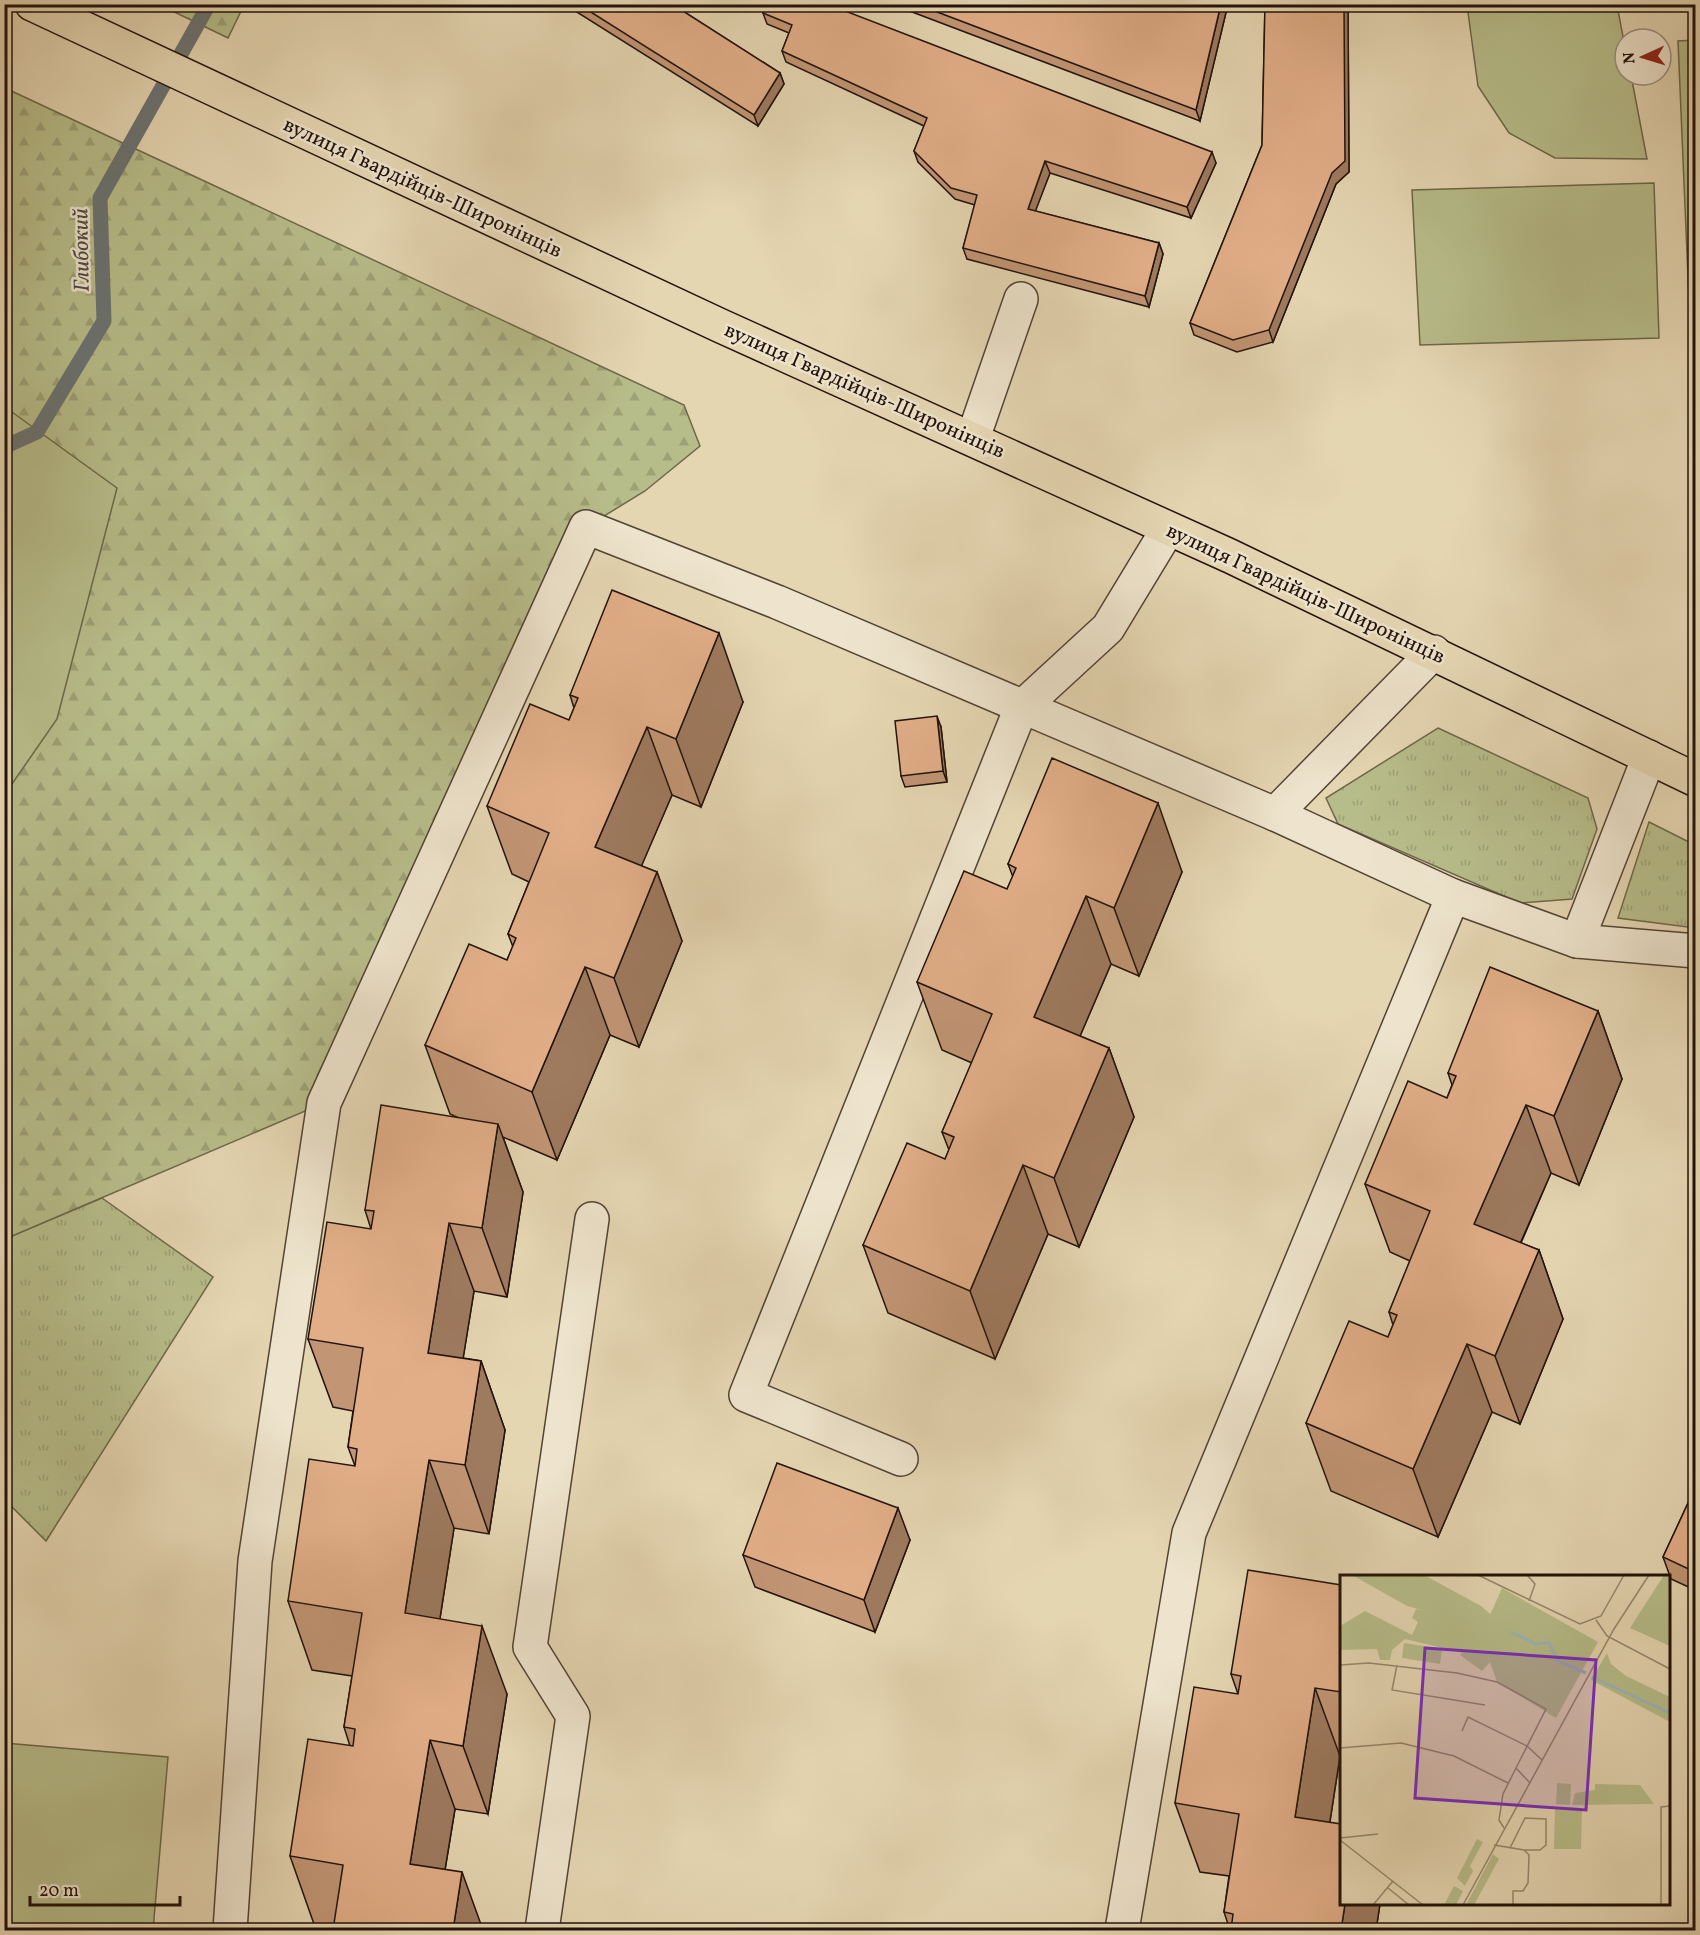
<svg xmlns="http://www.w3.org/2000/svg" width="1700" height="1935" viewBox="0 0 1700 1935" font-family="Vollkorn,serif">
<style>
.grass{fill:url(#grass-tufts);stroke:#6c684a;stroke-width:1.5}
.forest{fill:url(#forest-firs);stroke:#6c684a;stroke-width:1.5}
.green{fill:#b7bd8a;stroke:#6c684a;stroke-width:1.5}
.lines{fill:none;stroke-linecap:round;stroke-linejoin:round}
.stream{stroke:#6b7473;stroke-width:15}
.minor-casing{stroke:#524335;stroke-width:36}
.major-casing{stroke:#21120b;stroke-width:36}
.minor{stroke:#eee4cd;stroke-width:33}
.major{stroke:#e5d6b2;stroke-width:33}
.wall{fill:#c29675;stroke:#21120b;stroke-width:1.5}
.shaded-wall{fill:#9e7a5f;stroke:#21120b;stroke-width:1.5}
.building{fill:#e1ae88;stroke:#21120b;stroke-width:1.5}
.labels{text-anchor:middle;stroke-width:5;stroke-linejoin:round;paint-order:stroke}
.street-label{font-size:21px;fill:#21120b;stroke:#eee4cd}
.water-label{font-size:22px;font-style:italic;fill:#4c4b48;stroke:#eee4cd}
.inset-river{fill:none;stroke:#9db6b9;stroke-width:3}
.inset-road{fill:none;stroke:#97886f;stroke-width:1.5}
.view{fill:#7b2cbf;fill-opacity:0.15;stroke:#7b2cbf;stroke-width:3}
.inset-edge{fill:none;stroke:#21120b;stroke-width:3}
</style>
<defs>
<pattern id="grass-tufts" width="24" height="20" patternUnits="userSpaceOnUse" patternTransform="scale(1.5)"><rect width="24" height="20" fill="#b7bd8a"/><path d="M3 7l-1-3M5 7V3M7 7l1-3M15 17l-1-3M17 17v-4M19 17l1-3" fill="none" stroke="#9da176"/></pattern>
<pattern id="forest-firs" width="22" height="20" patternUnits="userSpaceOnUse" patternTransform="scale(1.5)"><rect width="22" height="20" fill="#b7bd8a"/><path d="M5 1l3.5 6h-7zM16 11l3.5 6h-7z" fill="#9da176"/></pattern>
</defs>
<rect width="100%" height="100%" fill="#e5d6b2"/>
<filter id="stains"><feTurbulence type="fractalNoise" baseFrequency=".00333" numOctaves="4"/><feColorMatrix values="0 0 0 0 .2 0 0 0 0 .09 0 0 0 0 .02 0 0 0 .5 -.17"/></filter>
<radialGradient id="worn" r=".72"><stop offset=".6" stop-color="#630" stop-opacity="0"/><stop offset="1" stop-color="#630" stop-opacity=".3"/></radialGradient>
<g class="grass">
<path d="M 1438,728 L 1588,798 L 1597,829 L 1572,899 L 1520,903 L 1338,824 L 1326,798 Z"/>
<path d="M 1649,822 L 1695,845 L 1695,928 L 1618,918 Z"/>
<path d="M 102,1198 L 213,1277 L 46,1541 L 5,1500 L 4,1239 Z"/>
</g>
<g class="forest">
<path d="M 160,5 L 244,5 L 228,38 Z"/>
<path d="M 5,88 L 684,405 L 700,446 L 645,491 L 586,527 L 324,1103 L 5,1239 Z"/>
</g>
<g class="green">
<path d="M 1467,5 L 1617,5 L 1625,47 L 1625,75 L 1631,75 L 1647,159 L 1555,158 L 1509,133 L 1478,86 Z"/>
<path d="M 1695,40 L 1696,348 L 1691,348 L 1678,41 Z"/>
<path d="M 1654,183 L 1659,338 L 1420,345 L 1412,190 Z"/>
<path d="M 5,407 L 117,488 L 57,719 L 5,794 Z"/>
<path d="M 4,1743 L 168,1757 L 153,1930 L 5,1930 Z"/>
</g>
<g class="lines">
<path class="stream" d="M 4,447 L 37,432 L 104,321 L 100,198 L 209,4"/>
<g class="minor-casing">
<g id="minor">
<path d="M 973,438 L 1021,299"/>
<path d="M 1275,814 L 1453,896 L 1577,941 L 1696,951"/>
<path d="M 1577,941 L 1649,757"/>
<path d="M 901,1459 L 746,1395 L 1021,708 L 1108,628 L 1168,529"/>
<path d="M 230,1930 L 255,1561 L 324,1103 L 586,527 L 777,602 L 1275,814 L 1434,652"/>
<path d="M 542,1930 L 573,1716 L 530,1647 L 592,1219"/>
<path d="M 1122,1930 L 1189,1533 L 1453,896"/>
</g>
</g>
<g class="major-casing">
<path id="major" d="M 32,4 L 721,326 L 1230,556 L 1696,780"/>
</g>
<use href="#minor" class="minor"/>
<use href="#major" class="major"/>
</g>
<g class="wall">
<path d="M 564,4 L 672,4 L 780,73 L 784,84 L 758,126 Z"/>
<path d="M 891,4 L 1228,4 L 1200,121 Z"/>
<path d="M 1265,4 L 1348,4 L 1349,172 L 1336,184 L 1273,342 L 1237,352 L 1194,335 L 1190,323 L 1262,145 Z"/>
<path d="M 833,7 L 1216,163 L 1191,218 L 1050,173 L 1035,211 L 1159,243 L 1163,254 L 1149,307 L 967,259 L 963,248 L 975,205 L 955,199 L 918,162 L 914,151 L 924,126 L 786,62 L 782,51 L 789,33 L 767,24 L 763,13 Z"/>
<path d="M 570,695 L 743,702 L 701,807 L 672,795 L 641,866 L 657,872 L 682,941 L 639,1047 L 610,1035 L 557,1160 L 503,1137 L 523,1192 L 507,1297 L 474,1291 L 463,1358 L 481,1361 L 505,1430 L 489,1534 L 454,1528 L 440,1619 L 507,1694 L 488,1814 L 455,1809 L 445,1870 L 333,1927 L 314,1924 L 290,1856 L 350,1746 L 344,1727 L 352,1676 L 312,1670 L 288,1601 L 355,1466 L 348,1447 L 353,1411 L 333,1407 L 308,1339 L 371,1229 L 365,1210 L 459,1118 L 450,1114 L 425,1045 L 507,960 L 513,947 L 508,934 L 529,882 L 512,874 L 487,806 L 569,720 L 574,708 Z"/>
<path d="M 941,727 L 947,782 L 905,787 L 901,776 Z"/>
<path d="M 1008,864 L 1182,872 L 1139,976 L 1111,964 L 1080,1036 L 1109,1048 L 1134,1117 L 1079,1247 L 1048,1234 L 995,1359 L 888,1313 L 863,1245 L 945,1159 L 949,1150 L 942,1132 L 972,1063 L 942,1050 L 917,982 L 1007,889 L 1013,877 Z"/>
<path d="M 1598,1011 L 1622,1079 L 1579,1185 L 1551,1173 L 1521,1243 L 1539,1250 L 1563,1319 L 1520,1424 L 1492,1412 L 1438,1537 L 1331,1491 L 1306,1423 L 1388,1337 L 1393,1325 L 1389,1312 L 1410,1261 L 1390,1252 L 1365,1184 L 1447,1098 L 1452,1085 L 1448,1073 Z"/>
<path d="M 1695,1488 L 1695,1590 L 1671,1579 L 1663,1557 Z"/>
<path d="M 910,1540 L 875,1632 L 755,1587 L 743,1555 Z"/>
<path d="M 1341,1585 L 1341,1756 L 1340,1756 L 1330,1822 L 1341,1904 L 1380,1904 L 1376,1930 L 1230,1930 L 1224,1912 L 1229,1876 L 1200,1872 L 1175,1803 L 1238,1694 L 1231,1674 Z"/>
</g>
<g class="shaded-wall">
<path d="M 1221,4 L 1228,4 L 1200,121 L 1196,110 Z"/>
<path d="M 1344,4 L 1348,4 L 1349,172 L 1336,184 L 1273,342 L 1269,330 Z"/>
<path d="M 780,73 L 784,84 L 758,126 L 754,115 Z"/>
<path d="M 1212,152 L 1216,163 L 1191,218 L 1187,207 Z"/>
<path d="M 1045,161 L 1050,173 L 1032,220 L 1028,209 Z"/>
<path d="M 1159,243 L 1163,254 L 1149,307 L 1145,296 Z"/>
<path d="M 719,633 L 743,702 L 701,807 L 676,739 Z"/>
<path d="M 937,716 L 941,727 L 947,782 L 943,771 Z"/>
<path d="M 647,727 L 672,795 L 620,916 L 595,847 Z"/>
<path d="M 1158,803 L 1182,872 L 1139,976 L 1114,908 Z"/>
<path d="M 657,872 L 682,941 L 639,1047 L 614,978 Z"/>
<path d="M 1086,896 L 1111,964 L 1059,1085 L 1034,1017 Z"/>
<path d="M 585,967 L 610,1035 L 557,1160 L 532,1092 Z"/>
<path d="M 1598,1011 L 1622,1079 L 1579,1185 L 1554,1116 Z"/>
<path d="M 1109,1048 L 1134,1117 L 1079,1247 L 1054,1178 Z"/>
<path d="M 1526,1105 L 1551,1173 L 1499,1292 L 1474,1224 Z"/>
<path d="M 498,1124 L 523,1192 L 507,1297 L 482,1228 Z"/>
<path d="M 1023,1165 L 1048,1234 L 995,1359 L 970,1291 Z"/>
<path d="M 449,1223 L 474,1291 L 453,1421 L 428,1353 Z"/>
<path d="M 1539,1250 L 1563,1319 L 1520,1424 L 1495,1356 Z"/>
<path d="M 1467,1344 L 1492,1412 L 1438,1537 L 1413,1469 Z"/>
<path d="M 481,1361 L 505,1430 L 489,1534 L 465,1465 Z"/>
<path d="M 429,1460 L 454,1528 L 430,1682 L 405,1613 Z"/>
<path d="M 898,1508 L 910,1540 L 875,1632 L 864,1600 Z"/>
<path d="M 482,1626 L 507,1694 L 488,1814 L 463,1746 Z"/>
<path d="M 1315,1688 L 1340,1756 L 1320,1885 L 1295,1817 Z"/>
<path d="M 430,1740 L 455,1809 L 435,1930 L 410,1864 Z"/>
<path d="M 462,1872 L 483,1930 L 453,1930 Z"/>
<path d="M 1345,1904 L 1380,1904 L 1376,1930 L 1341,1930 Z"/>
</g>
<g class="building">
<path d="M 578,4 L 672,4 L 780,73 L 754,115 Z"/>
<path d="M 766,4 L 827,4 L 1212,152 L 1187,207 L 1045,161 L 1028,209 L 1159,243 L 1145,296 L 963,248 L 977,195 L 951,188 L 914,151 L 927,118 L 782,51 L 792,25 L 763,13 Z"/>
<path d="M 916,4 L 1221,4 L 1196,110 Z"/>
<path d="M 1265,4 L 1344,4 L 1345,161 L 1332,173 L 1269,330 L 1233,340 L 1190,323 L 1262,145 Z"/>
<path d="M 612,590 L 719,633 L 676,739 L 647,727 L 595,847 L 657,872 L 614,978 L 585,967 L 532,1092 L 425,1045 L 469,944 L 507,960 L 516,938 L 508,934 L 549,833 L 487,806 L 530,704 L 569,720 L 578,698 L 570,695 Z"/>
<path d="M 937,716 L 943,771 L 901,776 L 895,721 Z"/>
<path d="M 1052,758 L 1158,803 L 1114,908 L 1086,896 L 1034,1017 L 1109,1048 L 1054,1178 L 1023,1165 L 970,1291 L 863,1245 L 907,1143 L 945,1159 L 954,1137 L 942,1132 L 992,1014 L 917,982 L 964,871 L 1007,889 L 1016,868 L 1008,864 Z"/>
<path d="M 1490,967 L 1598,1011 L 1554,1116 L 1526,1105 L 1474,1224 L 1539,1250 L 1495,1356 L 1467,1344 L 1413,1469 L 1306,1423 L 1349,1321 L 1388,1337 L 1397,1315 L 1389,1312 L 1430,1211 L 1365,1184 L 1408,1081 L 1447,1098 L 1456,1076 L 1448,1073 Z"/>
<path d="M 381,1105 L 498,1124 L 482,1228 L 449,1223 L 428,1353 L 481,1361 L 465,1465 L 429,1460 L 405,1613 L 482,1626 L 463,1746 L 430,1740 L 410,1864 L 462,1872 L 453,1930 L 333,1930 L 343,1865 L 290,1856 L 308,1739 L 353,1746 L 355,1729 L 344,1727 L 362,1613 L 288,1601 L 309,1459 L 355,1466 L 357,1449 L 348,1447 L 363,1348 L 308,1339 L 327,1222 L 371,1229 L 374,1211 L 365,1210 Z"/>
<path d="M 777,1463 L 898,1508 L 864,1600 L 743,1555 Z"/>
<path d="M 1695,1488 L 1695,1572 L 1663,1557 Z"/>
<path d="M 1248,1570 L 1341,1585 L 1341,1692 L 1315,1688 L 1295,1817 L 1341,1824 L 1341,1904 L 1345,1904 L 1341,1930 L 1308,1926 L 1307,1930 L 1231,1930 L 1233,1914 L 1224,1912 L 1239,1814 L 1175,1803 L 1194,1687 L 1238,1694 L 1241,1676 L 1231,1674 Z"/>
<path d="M 1185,1924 L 1226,1930 L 1184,1930 Z"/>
</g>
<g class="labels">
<g class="street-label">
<text transform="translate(423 187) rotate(25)" y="7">вулиця Гвардійців-Широнінців</text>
<text transform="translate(865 390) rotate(24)" y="7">вулиця Гвардійців-Широнінців</text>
<text transform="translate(1306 593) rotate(25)" y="7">вулиця Гвардійців-Широнінців</text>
</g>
<g class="water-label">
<text transform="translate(80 250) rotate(-91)" y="8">Глибокий</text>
</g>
</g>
<g transform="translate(1340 1575)">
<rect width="330" height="330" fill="#e5d6b2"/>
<path d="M 141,61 L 150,87 L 142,96 L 120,80 Z" fill="#b7bd8a"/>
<path d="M 162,13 L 258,67 L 216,143 L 157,107 L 141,62 L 123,78 L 65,64 L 52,75 L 50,85 L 40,85 L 37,74 L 0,75 L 0,51 L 25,36 L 72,60 L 78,47 L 72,43 L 76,34 L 147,47 ZM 267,78 L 271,89 L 286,101 L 330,122 L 330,147 L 251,105 ZM 137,264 L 143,267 L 130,291 L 133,296 L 125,311 L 117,303 ZM 153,279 L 159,284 L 134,330 L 126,330 ZM 114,311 L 123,316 L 116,330 L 104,330 Z" fill="#b7bd8a"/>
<path d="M 12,0 L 84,0 L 141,31 L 171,57 L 147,48 L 130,48 L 67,31 Z" fill="#b7bd8a"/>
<path d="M 324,0 L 330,0 L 330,71 L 290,53 ZM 200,37 L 231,52 L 226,61 L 230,66 L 212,93 L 192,86 L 171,69 L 185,40 L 195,45 ZM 64,68 L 102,74 L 100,89 L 62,83 ZM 217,208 L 231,209 L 230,230 L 216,229 ZM 255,209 L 300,210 L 314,229 L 232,230 L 235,218 L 255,215 ZM 215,232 L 242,233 L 241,274 L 214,274 Z" fill="#b7bd8a"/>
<path class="inset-river" d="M 171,57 L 196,69 L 209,68 L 218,86 L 246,98M 252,102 L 330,138"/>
<path class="inset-road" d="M 138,0 L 240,49 L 261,41 L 284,0M 187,0 L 195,9 L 189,26M 256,45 L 267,61 L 330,94M 0,90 L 29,88 L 117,98 L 157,107 L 206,134 L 176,193 L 190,208M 57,90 L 52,115 L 145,130M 122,156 L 128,142 L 187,171 L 202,185M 0,173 L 61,168 L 114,181 L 168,208M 164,253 L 159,245 L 163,219 L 176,193M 0,263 L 38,259M 0,265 L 83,330M 154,270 L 184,275 L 189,280 L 188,308 L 183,316 L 173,316 L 173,330M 170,273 L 185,243 L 206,244 L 206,270 L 200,275 L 184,275M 48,313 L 69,330M 33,330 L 53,306M 123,330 L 274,54 L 309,0M 321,330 L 321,232 L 330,231"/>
<path class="view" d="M 85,73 L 256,85 L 246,235 L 75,223 Z"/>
<rect width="330" height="330" class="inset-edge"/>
</g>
<rect width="1700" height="1935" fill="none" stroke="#e5d6b2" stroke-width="24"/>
<rect x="6" y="6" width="1688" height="1923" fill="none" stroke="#21120b" stroke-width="3"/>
<rect x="12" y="12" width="1676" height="1911" fill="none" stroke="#21120b" stroke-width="1.5"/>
<g transform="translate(1643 57) rotate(266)"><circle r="28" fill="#eee4cd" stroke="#9c907f" stroke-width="1.5"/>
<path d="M0-4.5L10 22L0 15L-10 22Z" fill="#8f2418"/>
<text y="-9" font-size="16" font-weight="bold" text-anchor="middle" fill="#21120b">N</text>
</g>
<path d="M30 1896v9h150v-9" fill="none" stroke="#21120b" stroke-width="3"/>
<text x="39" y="1896" font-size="18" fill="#21120b" stroke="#eee4cd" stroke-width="4.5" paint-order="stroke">20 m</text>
<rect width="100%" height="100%" filter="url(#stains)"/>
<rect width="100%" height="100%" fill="url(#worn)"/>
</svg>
